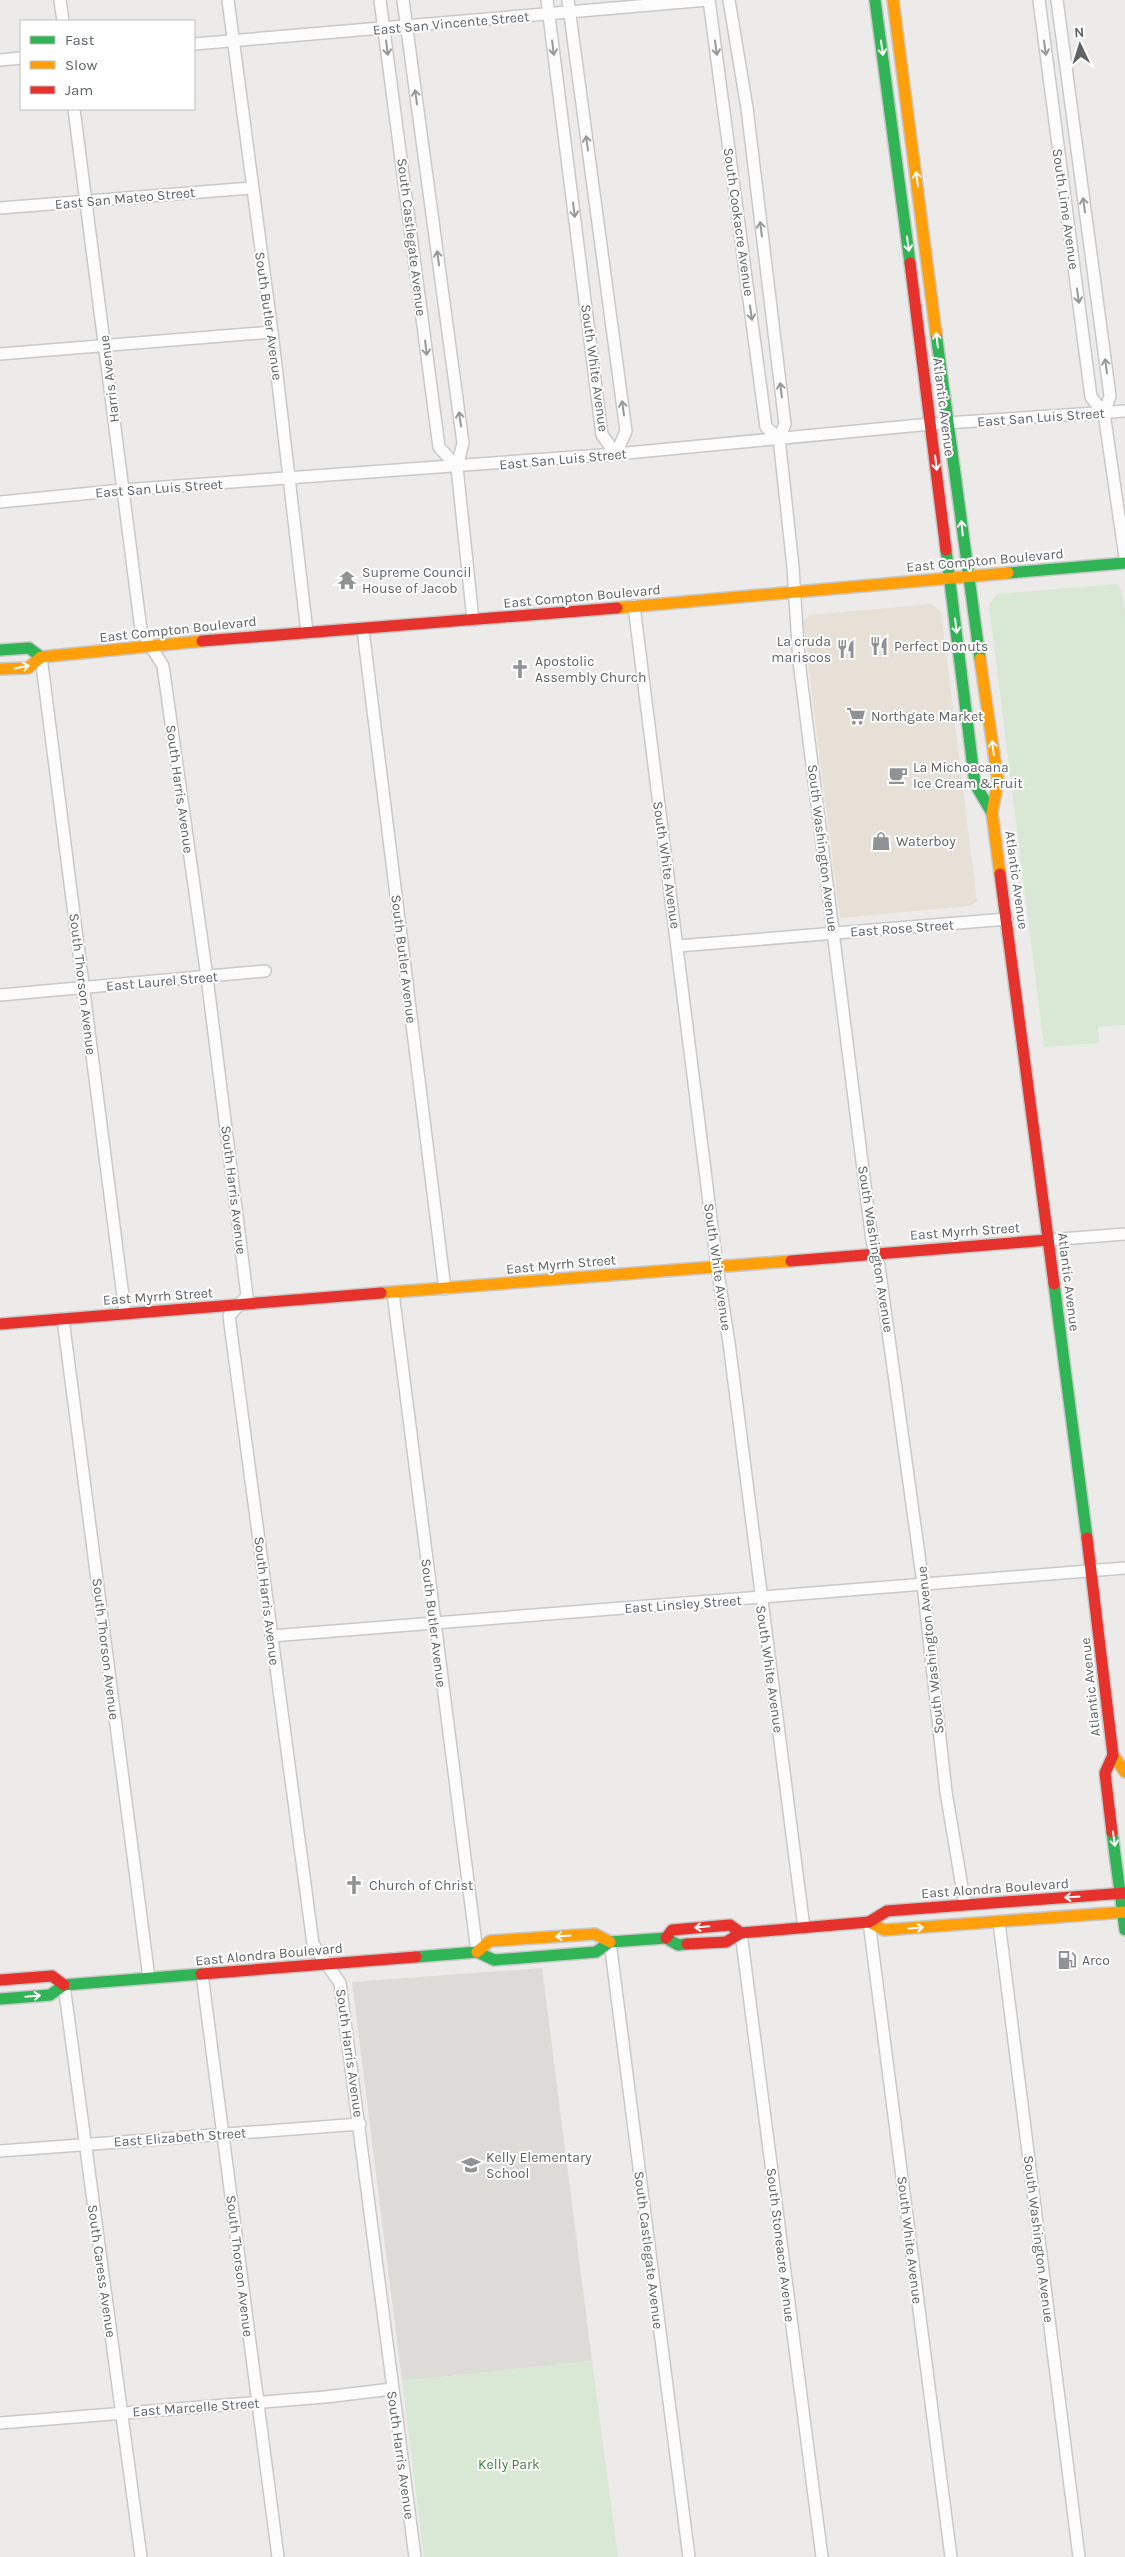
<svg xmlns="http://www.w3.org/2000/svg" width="1125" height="2557" viewBox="0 0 1125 2557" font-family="Karla,sans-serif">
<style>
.commercial{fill:#e6e0d7}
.education{fill:#dddbd7}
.green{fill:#d9e8d5}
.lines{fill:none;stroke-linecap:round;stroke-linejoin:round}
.street-casing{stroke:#cac9c9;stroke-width:14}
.fast-casing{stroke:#c9c9c9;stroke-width:14}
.slow-casing{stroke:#c9c9c9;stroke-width:14}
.jam-casing{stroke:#c9c9c9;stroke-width:14}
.street{stroke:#fcfcfc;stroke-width:11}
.fast{stroke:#30b455;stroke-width:11}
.slow{stroke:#ff9f0a;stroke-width:11}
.jam{stroke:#e5322d;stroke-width:11}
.oneway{stroke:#95999a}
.oneway2{stroke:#fff}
.labels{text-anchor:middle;stroke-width:4;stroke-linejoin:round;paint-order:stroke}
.street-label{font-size:14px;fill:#5e6366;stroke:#fff}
.poi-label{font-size:14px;fill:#5e6366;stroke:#fff;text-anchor:start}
.park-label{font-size:14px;fill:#40813a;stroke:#fff}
</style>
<rect width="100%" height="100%" fill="#edebe9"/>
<path class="commercial" d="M 931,604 L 941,612 L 977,901 L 970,906 L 840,918 L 803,622 L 810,615 Z"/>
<path class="education" d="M 542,1968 L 592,2361 L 402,2381 L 352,1982 Z"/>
<g class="green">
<path d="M 1118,584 L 1122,592 L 1125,611 L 1125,1025 L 1098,1027 L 1099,1043 L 1044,1047 L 989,605 L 997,594 Z"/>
<path d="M 592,2361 L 618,2557 L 424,2557 L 402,2381 Z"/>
</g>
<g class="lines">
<g class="street-casing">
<g id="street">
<path d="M 60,0 L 63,21"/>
<path d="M 228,0 L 272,332 L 307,632"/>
<path d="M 380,0 L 439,447 L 457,467"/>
<path d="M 403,0 L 463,443 L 457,467 L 473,620"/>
<path d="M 547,0 L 602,435 L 616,454"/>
<path d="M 568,0 L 626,431 L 616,454"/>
<path d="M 709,0 L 766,427 L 779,438"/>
<path d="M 729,0 L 747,108 L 785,424 L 779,438 L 793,567 L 799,661 L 872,1241 L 879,1266 L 923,1584 L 946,1792 L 965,1905"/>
<path d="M 1039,0 L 1091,397 L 1104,413 L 1125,557"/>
<path d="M 1057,0 L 1110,396 L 1104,413"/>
<path d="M 194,44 L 708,0"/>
<path d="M 0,60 L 21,58"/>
<path d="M 74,109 L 141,630 L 163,666 L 207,977 L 247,1296 L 229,1316 L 313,1944 L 340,1983 L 415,2557"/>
<path d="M 0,208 L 251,188"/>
<path d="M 0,354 L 272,332"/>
<path d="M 0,502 L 122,490 L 616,454 L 931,424 L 1125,411"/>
<path d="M 634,606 L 717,1266 L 729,1343 L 804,1928"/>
<path d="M 363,630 L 445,1289"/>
<path d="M 41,657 L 125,1312"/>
<path d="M 678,946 L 1007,919"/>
<path d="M 0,995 L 265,971"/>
<path d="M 1048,1240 L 1125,1234"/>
<path d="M 393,1293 L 477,1952"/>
<path d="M 63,1319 L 149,1978"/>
<path d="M 271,1636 L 1125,1568"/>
<path d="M 869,1922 L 951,2557"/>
<path d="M 999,1922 L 1079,2557"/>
<path d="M 741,1933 L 822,2557"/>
<path d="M 610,1942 L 689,2557"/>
<path d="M 202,1974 L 278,2557"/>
<path d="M 64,1985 L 141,2557"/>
<path d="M 0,2151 L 360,2124"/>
<path d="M 0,2423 L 325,2397 L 392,2389"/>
</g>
</g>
<g class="fast-casing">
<g id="fast">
<path d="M 875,0 L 910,263"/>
<path d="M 936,333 L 980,659"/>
<path d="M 946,550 L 975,784 L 992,813"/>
<path d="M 1008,573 L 1125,563"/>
<path d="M 0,650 L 29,648 L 41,657"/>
<path d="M 1054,1284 L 1087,1538"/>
<path d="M 1112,1832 L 1125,1930"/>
<path d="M 416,1957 L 477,1952 L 494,1960 L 596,1952 L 610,1942 L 666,1938 L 678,1945 L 687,1944"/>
<path d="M 0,1999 L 50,1995 L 64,1985 L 201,1974"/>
</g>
</g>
<g class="slow-casing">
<g id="slow">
<path d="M 893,0 L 936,333"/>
<path d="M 617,608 L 1008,573"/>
<path d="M 980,659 L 998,781 L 992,813 L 1000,874"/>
<path d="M 0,669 L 28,668 L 41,657 L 202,641"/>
<path d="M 381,1293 L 791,1261"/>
<path d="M 1113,1755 L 1125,1772"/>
<path d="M 869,1922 L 884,1930 L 1125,1912"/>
<path d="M 477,1952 L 490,1941 L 595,1934 L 610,1942"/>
</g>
</g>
<g class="jam-casing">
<g id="jam">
<path d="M 910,263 L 946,550"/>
<path d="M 202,641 L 617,608"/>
<path d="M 1000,874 L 1054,1284"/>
<path d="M 791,1261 L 1048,1240"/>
<path d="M 0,1324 L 381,1293"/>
<path d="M 1087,1538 L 1113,1755 L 1105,1773 L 1112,1832"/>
<path d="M 666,1938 L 672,1930 L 730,1925 L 741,1933"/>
<path d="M 687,1944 L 726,1942 L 741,1933 L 869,1922 L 887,1911 L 1125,1893"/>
<path d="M 201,1974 L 416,1957"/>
<path d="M 0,1980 L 52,1976 L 64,1985"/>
</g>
</g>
<use href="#street" class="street"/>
<use href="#fast" class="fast"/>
<use href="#slow" class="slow"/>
<use href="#jam" class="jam"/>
</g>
<defs><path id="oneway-shaft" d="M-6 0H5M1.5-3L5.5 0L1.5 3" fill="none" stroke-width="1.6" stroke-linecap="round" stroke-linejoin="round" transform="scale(1.25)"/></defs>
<g class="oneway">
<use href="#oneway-shaft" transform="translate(387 48) rotate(83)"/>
<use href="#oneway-shaft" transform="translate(553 48) rotate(83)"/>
<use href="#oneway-shaft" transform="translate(716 48) rotate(82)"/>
<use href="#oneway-shaft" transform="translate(1045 48) rotate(82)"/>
<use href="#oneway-shaft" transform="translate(416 97) rotate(-98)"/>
<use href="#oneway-shaft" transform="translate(587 143) rotate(-98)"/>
<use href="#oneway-shaft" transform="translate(1084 205) rotate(-98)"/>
<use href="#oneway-shaft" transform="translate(574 210) rotate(83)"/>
<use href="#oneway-shaft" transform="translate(761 229) rotate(-97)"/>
<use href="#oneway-shaft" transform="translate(438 258) rotate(-98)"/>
<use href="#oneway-shaft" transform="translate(1078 296) rotate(82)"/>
<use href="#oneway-shaft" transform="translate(751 313) rotate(82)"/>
<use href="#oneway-shaft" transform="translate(426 348) rotate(83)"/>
<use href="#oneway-shaft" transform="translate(1106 366) rotate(-98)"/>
<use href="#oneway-shaft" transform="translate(781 390) rotate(-97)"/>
<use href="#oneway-shaft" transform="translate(623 408) rotate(-98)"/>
<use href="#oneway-shaft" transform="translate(460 419) rotate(-98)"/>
</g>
<g class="oneway2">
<use href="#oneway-shaft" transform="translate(882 48) rotate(82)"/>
<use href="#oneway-shaft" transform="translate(917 179) rotate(-97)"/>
<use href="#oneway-shaft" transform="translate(908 244) rotate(82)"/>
<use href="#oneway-shaft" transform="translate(937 340) rotate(-97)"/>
<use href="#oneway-shaft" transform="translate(936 463) rotate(83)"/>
<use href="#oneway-shaft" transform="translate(962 528) rotate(-96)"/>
<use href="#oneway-shaft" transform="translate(956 626) rotate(83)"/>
<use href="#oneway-shaft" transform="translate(22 667) rotate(-11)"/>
<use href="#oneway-shaft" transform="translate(993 748) rotate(-97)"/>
<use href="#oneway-shaft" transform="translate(1114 1839) rotate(82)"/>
<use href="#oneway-shaft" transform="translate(1072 1897) rotate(176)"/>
<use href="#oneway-shaft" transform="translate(702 1927) rotate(175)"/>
<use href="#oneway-shaft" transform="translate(916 1928) rotate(-4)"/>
<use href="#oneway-shaft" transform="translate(563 1936) rotate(176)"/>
<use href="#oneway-shaft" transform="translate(33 1996) rotate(-5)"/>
</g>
<defs>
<g id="temple-bare" transform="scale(1.5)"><path d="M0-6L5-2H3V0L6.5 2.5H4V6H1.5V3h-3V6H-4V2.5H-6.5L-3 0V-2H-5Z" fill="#909394" stroke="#fff" stroke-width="2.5" paint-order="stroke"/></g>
<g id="restaurant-bare" transform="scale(1.5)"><path d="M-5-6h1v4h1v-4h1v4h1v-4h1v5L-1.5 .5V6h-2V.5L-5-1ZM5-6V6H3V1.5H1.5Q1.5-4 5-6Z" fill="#909394" stroke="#fff" stroke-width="2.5" paint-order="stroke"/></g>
<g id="church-bare" transform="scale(1.5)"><path d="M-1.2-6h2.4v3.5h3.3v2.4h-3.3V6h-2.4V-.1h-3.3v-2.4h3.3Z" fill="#909394" stroke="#fff" stroke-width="2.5" paint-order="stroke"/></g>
<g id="supermarket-bare" transform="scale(1.5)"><path d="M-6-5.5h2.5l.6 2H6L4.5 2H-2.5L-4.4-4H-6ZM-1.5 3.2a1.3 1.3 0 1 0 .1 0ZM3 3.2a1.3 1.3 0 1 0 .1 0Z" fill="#909394" stroke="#fff" stroke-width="2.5" paint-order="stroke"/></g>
<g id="cafe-bare" transform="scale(1.5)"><path d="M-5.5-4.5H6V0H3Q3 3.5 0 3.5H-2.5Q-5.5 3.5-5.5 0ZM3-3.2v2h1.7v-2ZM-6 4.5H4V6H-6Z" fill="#909394" stroke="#fff" stroke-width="2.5" paint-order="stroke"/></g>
<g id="shop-bare" transform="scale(1.5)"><path d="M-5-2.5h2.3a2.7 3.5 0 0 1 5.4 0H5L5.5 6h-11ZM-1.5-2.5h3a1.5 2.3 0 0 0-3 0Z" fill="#909394" stroke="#fff" stroke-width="2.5" paint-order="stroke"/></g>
<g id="fuel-bare" transform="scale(1.5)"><path d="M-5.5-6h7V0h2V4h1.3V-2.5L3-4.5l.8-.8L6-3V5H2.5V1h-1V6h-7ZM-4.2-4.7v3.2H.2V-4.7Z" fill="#909394" stroke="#fff" stroke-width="2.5" paint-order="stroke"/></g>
<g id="school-bare" transform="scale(1.5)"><path d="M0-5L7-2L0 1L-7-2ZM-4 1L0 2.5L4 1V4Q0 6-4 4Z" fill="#909394" stroke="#fff" stroke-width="2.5" paint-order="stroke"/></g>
</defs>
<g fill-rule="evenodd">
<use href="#temple-bare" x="347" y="580"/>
<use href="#restaurant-bare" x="879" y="646"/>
<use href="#restaurant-bare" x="846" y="649"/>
<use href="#church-bare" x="520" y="669"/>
<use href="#supermarket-bare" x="856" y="716"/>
<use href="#cafe-bare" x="898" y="775"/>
<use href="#shop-bare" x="881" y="841"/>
<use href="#church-bare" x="354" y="1885"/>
<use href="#fuel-bare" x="1067" y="1960"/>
<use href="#school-bare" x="471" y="2165"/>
</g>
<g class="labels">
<g class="street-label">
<text transform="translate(451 23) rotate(-5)" y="5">East San Vincente Street</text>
<text transform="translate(125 198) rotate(-5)" y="5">East San Mateo Street</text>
<text transform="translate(1066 209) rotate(82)" y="5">South Lime Avenue</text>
<text transform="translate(739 222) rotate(82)" y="5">South Cookacre Avenue</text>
<text transform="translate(412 237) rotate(83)" y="5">South Castlegate Avenue</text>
<text transform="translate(269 316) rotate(82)" y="5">South Butler Avenue</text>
<text transform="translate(595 368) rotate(82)" y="5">South White Avenue</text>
<text transform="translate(109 379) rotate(-97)" y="5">Harris Avenue</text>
<text transform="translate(944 407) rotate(83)" y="5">Atlantic Avenue</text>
<text transform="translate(1041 417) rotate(-4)" y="5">East San Luis Street</text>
<text transform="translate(563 459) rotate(-5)" y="5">East San Luis Street</text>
<text transform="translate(159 488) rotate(-4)" y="5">East San Luis Street</text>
<text transform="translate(985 560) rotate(-5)" y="5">East Compton Boulevard</text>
<text transform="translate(582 596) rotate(-5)" y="5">East Compton Boulevard</text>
<text transform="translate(178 629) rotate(-6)" y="5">East Compton Boulevard</text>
<text transform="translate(180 789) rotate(82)" y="5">South Harris Avenue</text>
<text transform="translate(823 848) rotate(83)" y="5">South Washington Avenue</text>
<text transform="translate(667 865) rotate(82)" y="5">South White Avenue</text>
<text transform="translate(1017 880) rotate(82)" y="5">Atlantic Avenue</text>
<text transform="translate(902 928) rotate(-4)" y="5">East Rose Street</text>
<text transform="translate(404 959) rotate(83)" y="5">South Butler Avenue</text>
<text transform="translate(162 981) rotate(-5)" y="5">East Laurel Street</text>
<text transform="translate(83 984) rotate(83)" y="5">South Thorson Avenue</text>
<text transform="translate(234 1190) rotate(83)" y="5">South Harris Avenue</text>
<text transform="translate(965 1231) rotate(-4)" y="5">East Myrrh Street</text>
<text transform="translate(876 1249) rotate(81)" y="5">South Washington Avenue</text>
<text transform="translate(561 1264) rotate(-5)" y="5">East Myrrh Street</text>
<text transform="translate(718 1267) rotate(82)" y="5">South White Avenue</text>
<text transform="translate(1069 1282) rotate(83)" y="5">Atlantic Avenue</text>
<text transform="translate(158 1296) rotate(-4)" y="5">East Myrrh Street</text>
<text transform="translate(267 1601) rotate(83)" y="5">South Harris Avenue</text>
<text transform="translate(683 1604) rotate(-4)" y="5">East Linsley Street</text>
<text transform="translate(434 1623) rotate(83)" y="5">South Butler Avenue</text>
<text transform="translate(106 1649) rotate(83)" y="5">South Thorson Avenue</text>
<text transform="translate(930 1650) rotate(-96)" y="5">South Washington Avenue</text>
<text transform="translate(770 1669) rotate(82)" y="5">South White Avenue</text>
<text transform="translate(1090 1687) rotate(-96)" y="5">Atlantic Avenue</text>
<text transform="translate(995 1888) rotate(-4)" y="5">East Alondra Boulevard</text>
<text transform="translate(269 1954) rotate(-5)" y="5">East Alondra Boulevard</text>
<text transform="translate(350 2053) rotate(82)" y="5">South Harris Avenue</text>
<text transform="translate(180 2137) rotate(-4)" y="5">East Elizabeth Street</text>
<text transform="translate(1039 2239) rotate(83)" y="5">South Washington Avenue</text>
<text transform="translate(910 2240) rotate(83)" y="5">South White Avenue</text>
<text transform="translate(781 2245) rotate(83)" y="5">South Stoneacre Avenue</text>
<text transform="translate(649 2250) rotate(83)" y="5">South Castlegate Avenue</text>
<text transform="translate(240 2266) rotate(83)" y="5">South Thorson Avenue</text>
<text transform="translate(102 2271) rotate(82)" y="5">South Caress Avenue</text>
<text transform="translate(196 2407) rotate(-4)" y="5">East Marcelle Street</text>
<text transform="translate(401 2455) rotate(82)" y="5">South Harris Avenue</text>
</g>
<g class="poi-label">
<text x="362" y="577">Supreme Council<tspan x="362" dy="16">House of Jacob</tspan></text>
<text x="831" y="646" text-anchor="end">La cruda<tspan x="831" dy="16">mariscos</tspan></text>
<text x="894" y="651">Perfect Donuts</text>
<text x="535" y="666">Apostolic<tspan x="535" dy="16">Assembly Church</tspan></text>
<text x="871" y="721">Northgate Market</text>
<text x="913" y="772">La Michoacana<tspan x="913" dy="16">Ice Cream &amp;Fruit</tspan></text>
<text x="896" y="846">Waterboy</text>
<text x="369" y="1890">Church of Christ</text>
<text x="1082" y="1965">Arco</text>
<text x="486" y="2162">Kelly Elementary<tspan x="486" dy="16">School</tspan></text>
</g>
<g class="park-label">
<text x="509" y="2469">Kelly Park</text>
</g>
</g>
<rect x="20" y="20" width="175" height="90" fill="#ffffff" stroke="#bfc1c2"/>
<rect x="30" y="36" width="25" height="8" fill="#30b455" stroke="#bfc1c2"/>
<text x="65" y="45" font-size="15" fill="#5e6366">Fast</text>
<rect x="30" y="61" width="25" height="8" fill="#ff9f0a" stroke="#bfc1c2"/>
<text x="65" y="70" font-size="15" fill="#5e6366">Slow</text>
<rect x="30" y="86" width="25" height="8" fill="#e5322d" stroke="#bfc1c2"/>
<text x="65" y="95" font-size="15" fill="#5e6366">Jam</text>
<g transform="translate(1080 45) rotate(356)" stroke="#ffffff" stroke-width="4" paint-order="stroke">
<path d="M0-4L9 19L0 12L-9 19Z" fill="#5e6366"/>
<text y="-8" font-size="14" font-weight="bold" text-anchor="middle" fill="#5e6366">N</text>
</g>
</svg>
